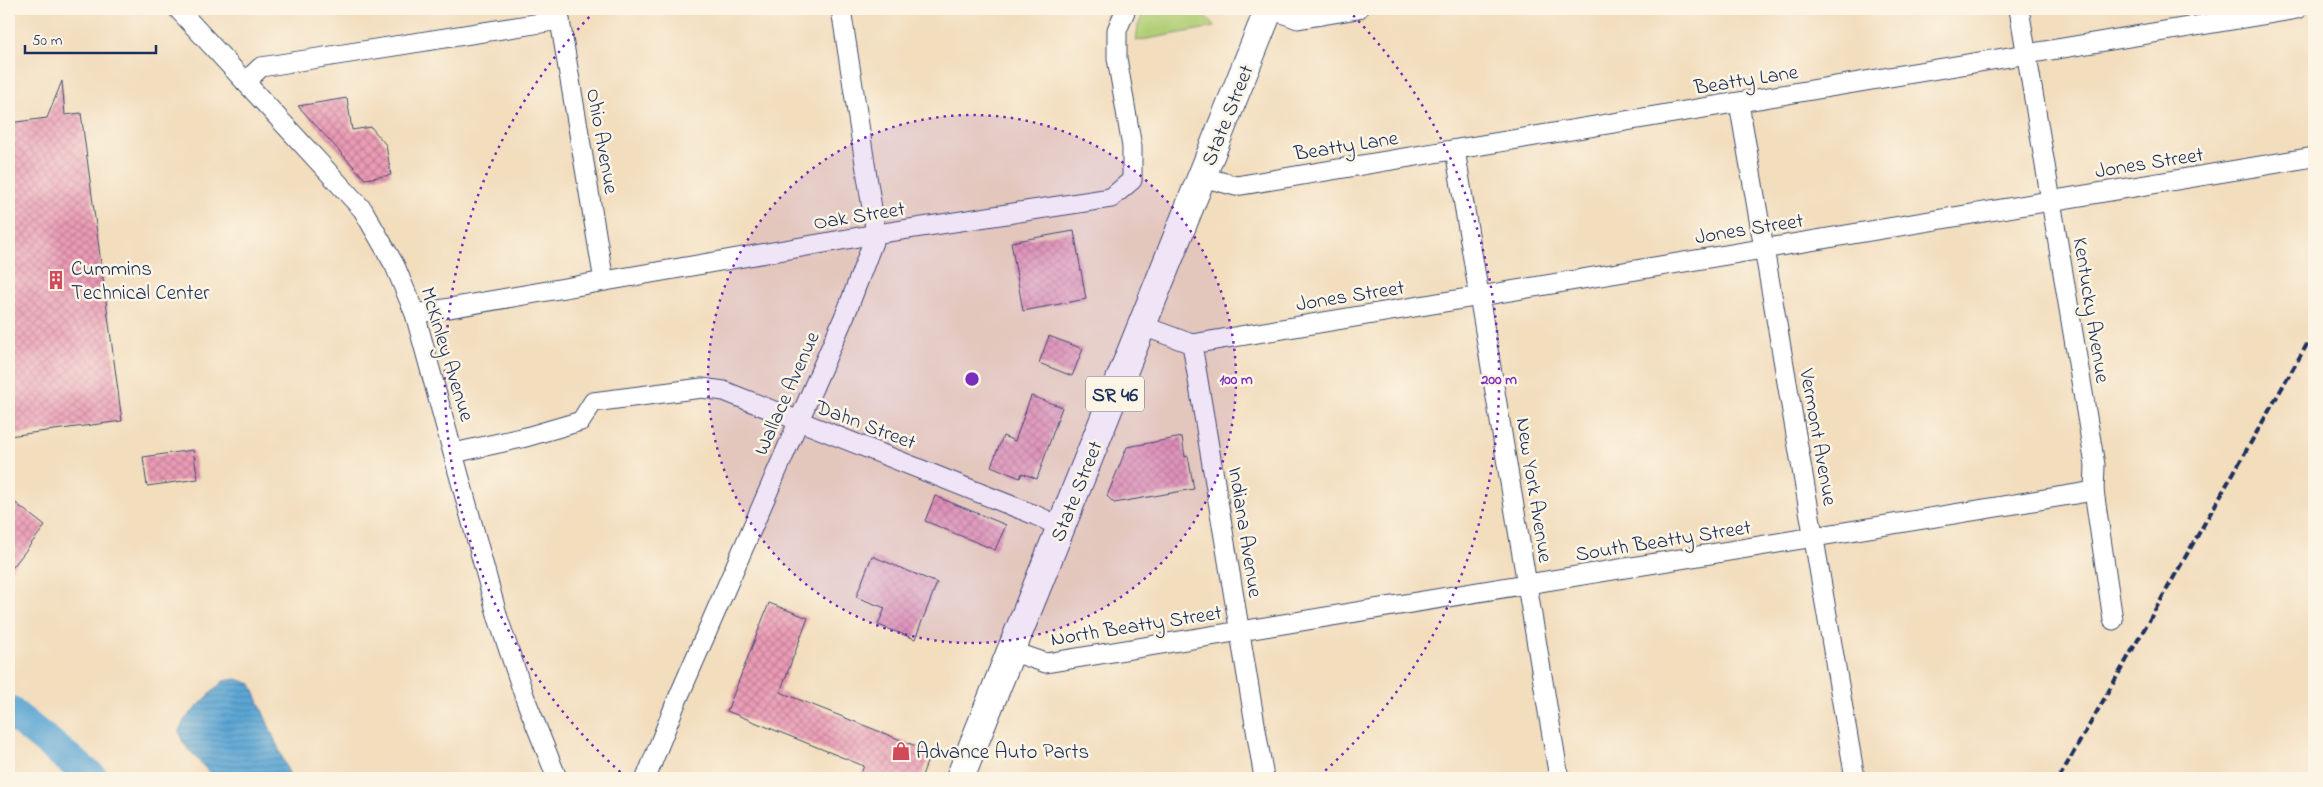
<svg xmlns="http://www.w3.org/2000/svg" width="2323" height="787" viewBox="0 0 2323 787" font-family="'Indie Flower',sans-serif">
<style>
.park{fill:#b1ce75;stroke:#667e6a}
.water{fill:url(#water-rules);stroke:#3c6a99}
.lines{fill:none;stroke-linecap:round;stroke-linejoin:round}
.river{stroke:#5ca6d4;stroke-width:31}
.building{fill:url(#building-cross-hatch)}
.minor-casing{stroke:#3b496c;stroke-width:21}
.highway-casing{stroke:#3b496c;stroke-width:30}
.minor{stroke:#fff;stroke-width:19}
.highway{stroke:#fff;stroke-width:28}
.rail{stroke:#1b2f5e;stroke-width:4;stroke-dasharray:8 4;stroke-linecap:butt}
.ring{fill:none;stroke:#7b2cbf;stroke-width:2.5;stroke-dasharray:2.5 5}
.labels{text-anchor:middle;stroke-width:5;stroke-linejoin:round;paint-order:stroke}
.shield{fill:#fcf5e5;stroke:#5e6a86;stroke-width:1}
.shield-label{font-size:20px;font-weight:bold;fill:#1b2f5e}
.street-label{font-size:21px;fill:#1b2f5e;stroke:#fcf5e5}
.poi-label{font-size:21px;fill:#1b2f5e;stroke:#fcf5e5;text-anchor:start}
.centre{fill:#7b2cbf;stroke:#fcf5e5;stroke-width:2.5}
.ring-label{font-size:15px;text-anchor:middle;font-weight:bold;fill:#7b2cbf;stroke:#fcf5e5;stroke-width:5;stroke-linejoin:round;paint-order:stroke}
</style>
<defs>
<pattern id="water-rules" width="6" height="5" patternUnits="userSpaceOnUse" patternTransform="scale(1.25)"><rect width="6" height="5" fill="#5ca6d4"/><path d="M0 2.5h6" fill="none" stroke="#4b88af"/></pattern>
<pattern id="building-cross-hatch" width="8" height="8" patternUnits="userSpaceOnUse" patternTransform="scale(1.25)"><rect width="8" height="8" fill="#ec9bb5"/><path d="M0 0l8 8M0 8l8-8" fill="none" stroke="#be7f96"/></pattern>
</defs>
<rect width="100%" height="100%" fill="#fcf5e5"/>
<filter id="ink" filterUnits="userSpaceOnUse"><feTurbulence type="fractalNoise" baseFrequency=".02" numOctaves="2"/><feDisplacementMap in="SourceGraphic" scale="10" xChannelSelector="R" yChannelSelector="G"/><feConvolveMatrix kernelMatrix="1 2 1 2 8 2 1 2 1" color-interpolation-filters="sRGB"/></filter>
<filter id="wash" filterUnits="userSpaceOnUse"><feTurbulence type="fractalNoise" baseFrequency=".0096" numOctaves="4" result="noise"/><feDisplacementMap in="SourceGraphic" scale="20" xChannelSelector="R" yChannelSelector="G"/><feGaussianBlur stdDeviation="1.12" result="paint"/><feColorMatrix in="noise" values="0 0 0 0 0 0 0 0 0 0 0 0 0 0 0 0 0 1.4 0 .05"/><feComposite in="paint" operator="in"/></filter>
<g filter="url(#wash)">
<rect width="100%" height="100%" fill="#f2ddbd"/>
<path class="park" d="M 1145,9 C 1168,9 1201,3 1214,27 L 1136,41 L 1138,26 Z"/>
<path class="water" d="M 237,679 L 251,684 L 291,778 L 214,778 L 183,743 L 179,731 L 185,719 L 223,681 Z"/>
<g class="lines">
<path class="river" d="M 9,711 L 93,778"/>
</g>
<g id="blocks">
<g class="building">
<path d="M 62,81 L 65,115 L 81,113 L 122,421 L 9,436 L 9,123 L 47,118 Z"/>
<path d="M 347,98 L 352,130 L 371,127 L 386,145 L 391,175 L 365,179 L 298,106 Z"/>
<path d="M 1074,231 L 1086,299 L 1023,311 L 1011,242 Z"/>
<path d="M 1049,336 L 1083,349 L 1072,376 L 1039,363 Z"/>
<path d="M 1031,396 L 1062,407 L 1037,479 L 1022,473 L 1020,478 L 991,466 L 1003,436 L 1015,441 Z"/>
<path d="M 1182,437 L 1185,457 L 1188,456 L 1194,489 L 1114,503 L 1107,496 L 1127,447 Z"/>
<path d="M 193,450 L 198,479 L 147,486 L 143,457 Z"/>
<path d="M 935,496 L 1006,525 L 995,550 L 925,521 Z"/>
<path d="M 9,498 L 45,526 L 9,572 Z"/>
<path d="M 872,556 L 937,583 L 915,639 L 878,625 L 885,608 L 856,597 Z"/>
<path d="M 769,603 L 808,618 L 780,692 L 931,752 L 921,778 L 859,778 L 864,766 L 727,711 Z"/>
</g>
</g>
</g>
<g filter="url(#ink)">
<use href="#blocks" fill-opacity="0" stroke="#3b496c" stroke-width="1"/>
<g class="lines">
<g class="minor-casing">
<g id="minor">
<path d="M 178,9 L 363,210 L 395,266 L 415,314 L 498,618 L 525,698 L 557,778"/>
<path d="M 558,9 L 604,281"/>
<path d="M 1271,9 L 1298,19 L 1358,9"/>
<path d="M 2019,9 L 2095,465 L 2094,491 L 2113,620"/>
<path d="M 245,82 L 261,67 L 560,20"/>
<path d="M 1739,103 L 1855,778"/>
<path d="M 1455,150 L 1559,778"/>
<path d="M 1203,177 L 1236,186 L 2297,9"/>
<path d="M 415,314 L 876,234 L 1111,198 L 1132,180 L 1132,147 L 1117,58 L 1117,30 L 1126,9"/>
<path d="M 1143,326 L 1192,344 L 2314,157"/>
<path d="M 1192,344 L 1264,778"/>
<path d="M 454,453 L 526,437 L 581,421 L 593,402 L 702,388 L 724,391 L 1035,515 L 1061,527"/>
<path d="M 1011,651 L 1046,663 L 2094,491"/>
<path d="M 646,778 L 675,705 L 848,308 L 876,234 L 841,9"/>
</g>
</g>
<g class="highway-casing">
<path id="highway" d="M 960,778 L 1269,9"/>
</g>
<use href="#minor" class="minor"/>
<use href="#highway" class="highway"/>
<path class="rail" d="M 2059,778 L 2314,332"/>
</g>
</g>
<circle cx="972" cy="379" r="264" fill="#7b2cbf" fill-opacity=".12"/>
<g class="ring">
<circle cx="972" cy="379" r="264"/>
<path d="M626 777A527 527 0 0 1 596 10M1348 10A527 527 0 0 1 1318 777"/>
</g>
<defs>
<g id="building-bare" transform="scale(1.5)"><path d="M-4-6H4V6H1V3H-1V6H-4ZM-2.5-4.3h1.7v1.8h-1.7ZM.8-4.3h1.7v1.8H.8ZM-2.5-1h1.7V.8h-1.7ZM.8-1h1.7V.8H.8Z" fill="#d1495b" stroke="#fcf5e5" stroke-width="2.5" paint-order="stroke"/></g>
<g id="shop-bare" transform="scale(1.5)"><path d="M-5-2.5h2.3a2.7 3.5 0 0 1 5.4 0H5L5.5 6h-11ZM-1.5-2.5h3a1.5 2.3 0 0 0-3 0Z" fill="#d1495b" stroke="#fcf5e5" stroke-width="2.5" paint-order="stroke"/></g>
</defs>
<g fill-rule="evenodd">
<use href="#building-bare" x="56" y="280"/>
<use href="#shop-bare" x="901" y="751"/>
</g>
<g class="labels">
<rect class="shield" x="1086" y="376.5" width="58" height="35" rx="4"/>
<g class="shield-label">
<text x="1115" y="401">SR 46</text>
</g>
<g class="street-label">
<text transform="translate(1746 79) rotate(-9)" y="7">Beatty Lane</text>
<text transform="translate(1227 115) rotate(-68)" y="7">State Street</text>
<text transform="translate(603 141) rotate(80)" y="7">Ohio Avenue</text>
<text transform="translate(1346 145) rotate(-9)" y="7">Beatty Lane</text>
<text transform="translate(2149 162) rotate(-9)" y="7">Jones Street</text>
<text transform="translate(859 215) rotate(-9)" y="7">Oak Street</text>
<text transform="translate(1749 228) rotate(-9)" y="7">Jones Street</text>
<text transform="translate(1350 295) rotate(-9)" y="7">Jones Street</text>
<text transform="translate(2092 310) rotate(81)" y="7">Kentucky Avenue</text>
<text transform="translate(448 354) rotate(73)" y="7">McKinley Avenue</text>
<text transform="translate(786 393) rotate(-66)" y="7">Wallace Avenue</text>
<text transform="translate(866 424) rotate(21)" y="7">Dahn Street</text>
<text transform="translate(1819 437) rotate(80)" y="7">Vermont Avenue</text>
<text transform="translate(1535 490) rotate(81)" y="7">New York Avenue</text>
<text transform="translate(1076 491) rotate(-68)" y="7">State Street</text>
<text transform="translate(1246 532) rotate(81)" y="7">Indiana Avenue</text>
<text transform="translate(1663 540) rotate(-9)" y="7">South Beatty Street</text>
<text transform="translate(1136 625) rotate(-9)" y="7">North Beatty Street</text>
</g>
<g class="poi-label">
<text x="71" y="275">Cummins<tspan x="71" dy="24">Technical Center</tspan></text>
<text x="916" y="758">Advance Auto Parts</text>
</g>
</g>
<circle cx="972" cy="379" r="8" class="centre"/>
<g class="ring-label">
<text x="1236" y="384">100 m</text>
<text x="1499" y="384">200 m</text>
</g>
<rect width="2323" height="787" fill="none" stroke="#fcf5e5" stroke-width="30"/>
<path d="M25 45v8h131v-8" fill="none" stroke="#1b2f5e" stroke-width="2.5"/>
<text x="32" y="45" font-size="15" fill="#1b2f5e" stroke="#fcf5e5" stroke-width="4" paint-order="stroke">50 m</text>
</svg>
